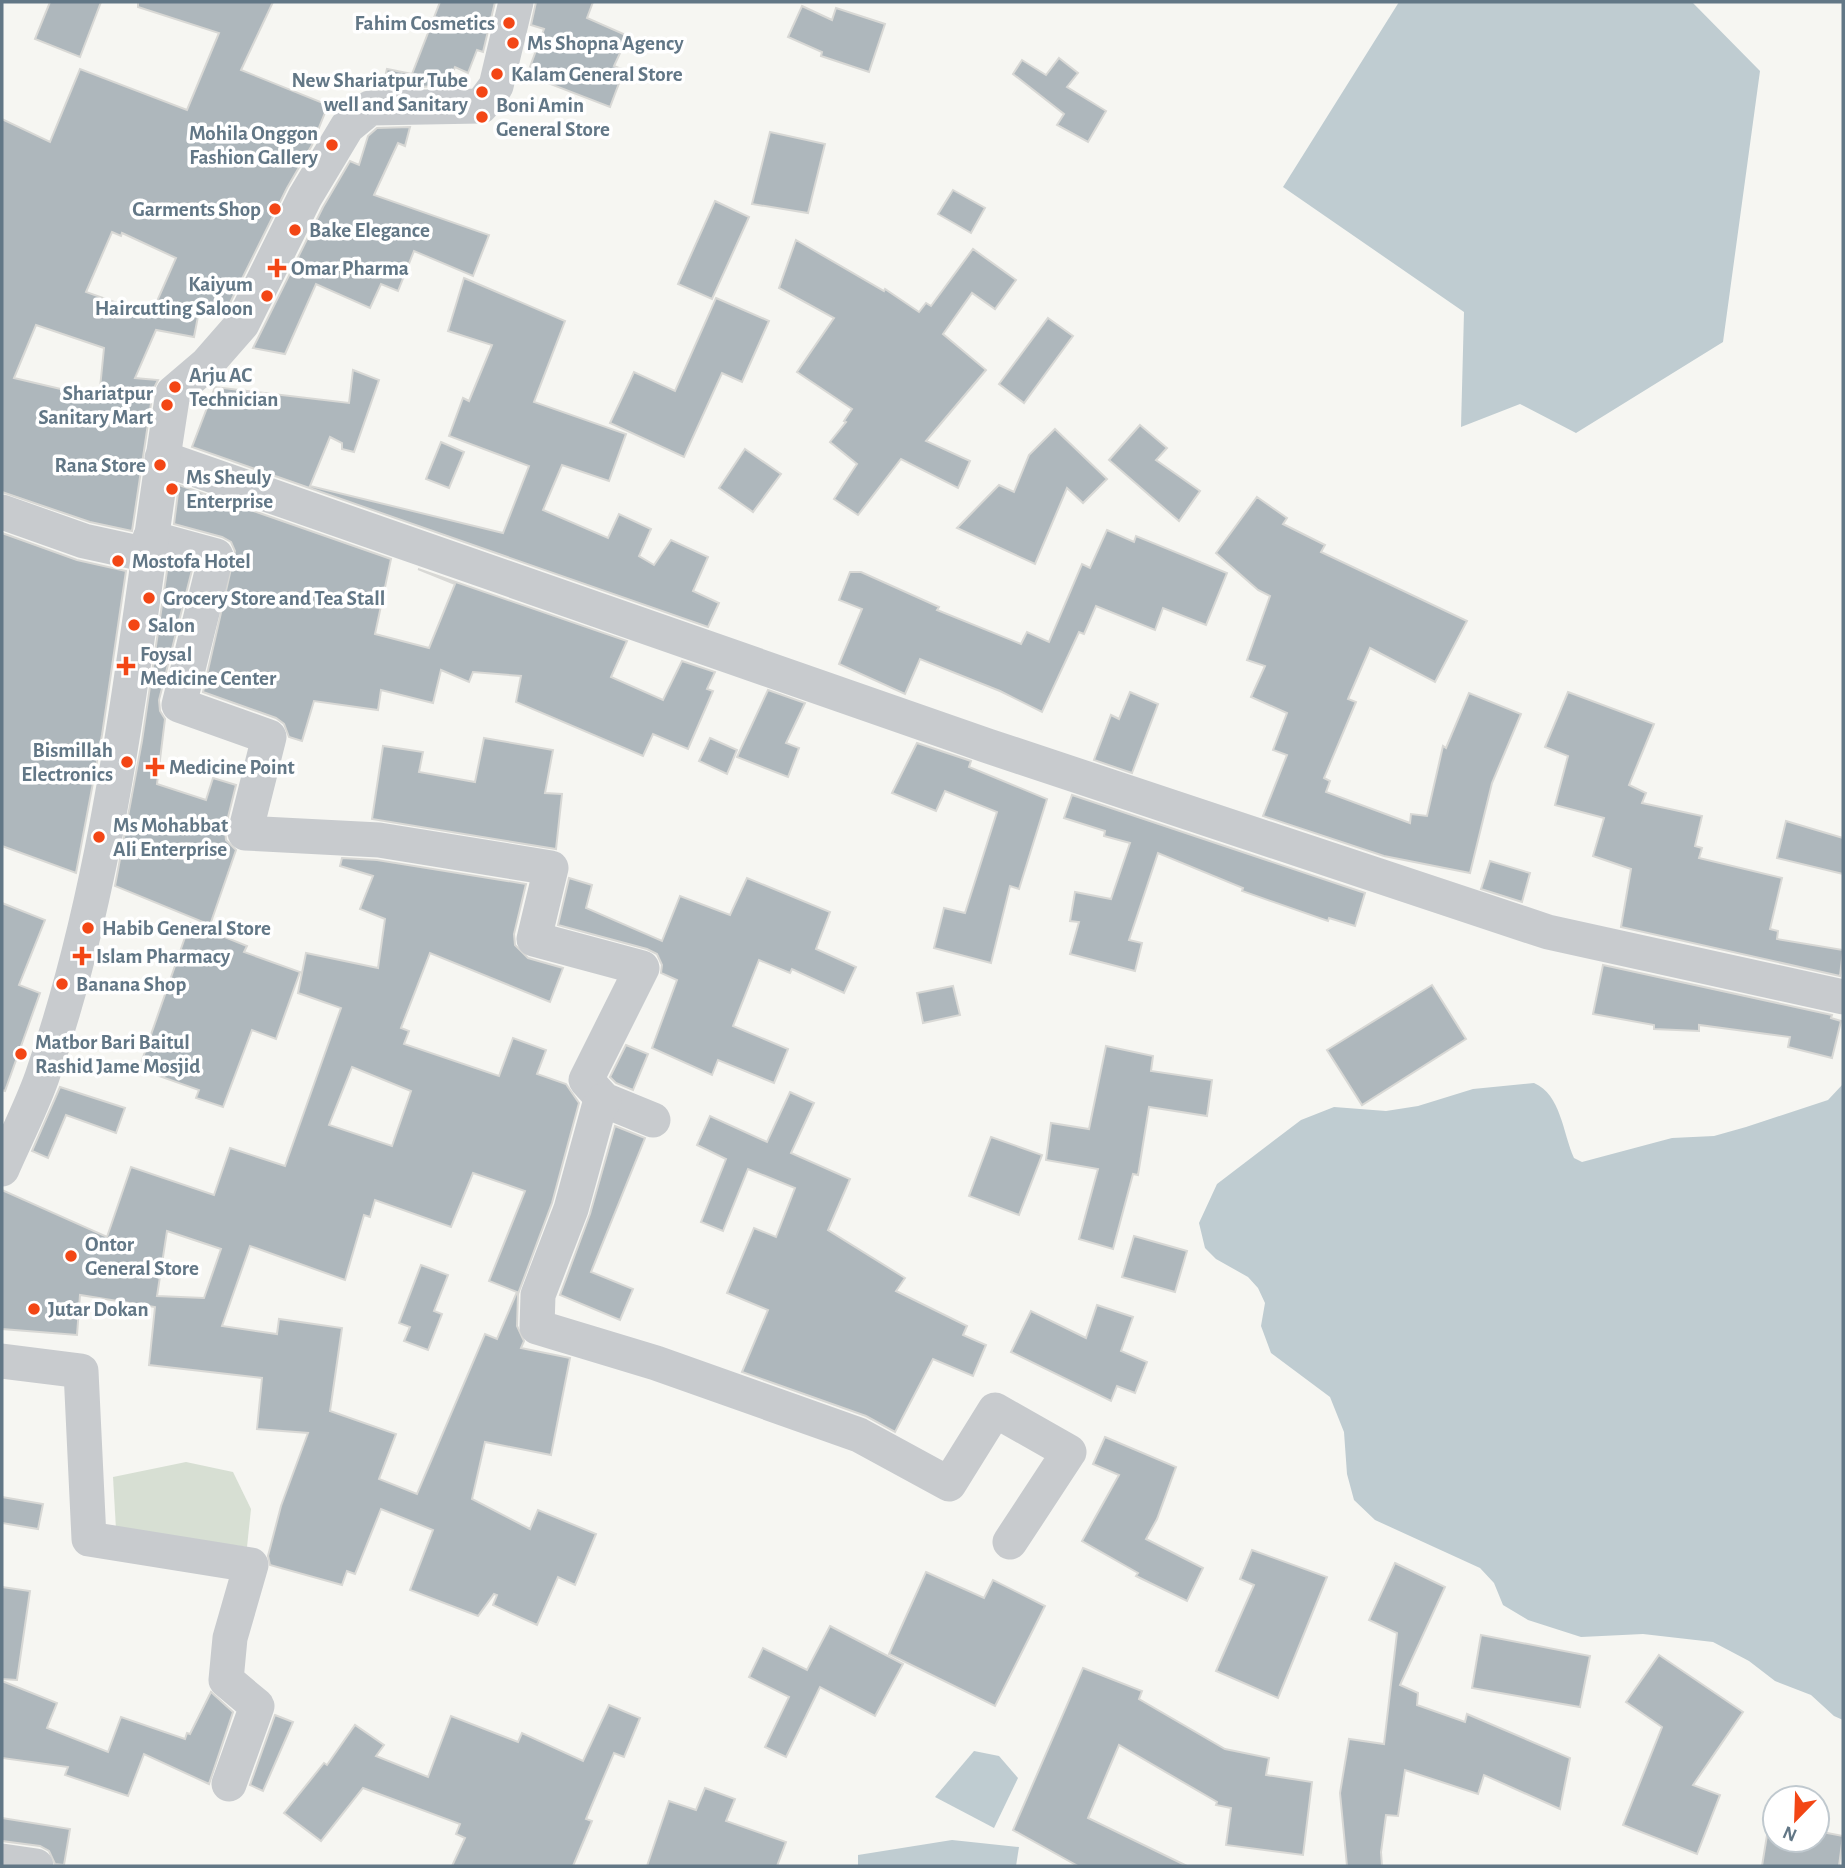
<svg xmlns="http://www.w3.org/2000/svg" width="1845" height="1868" viewBox="0 0 1845 1868" font-family="'Alegreya Sans',sans-serif">
<style>
.green{fill:#d7dfd3}
.water{fill:#bfccd1}
.building{fill:#aeb7bc;stroke:#d8d8d5;stroke-width:2;fill-rule:evenodd}
.lines{fill:none;stroke-linecap:round;stroke-linejoin:round}
.minor{stroke:#c8cbce;stroke-width:35}
.poi-dot{fill:#f34615;stroke:#fff;stroke-width:2.5}
.labels{text-anchor:middle;stroke-width:7;stroke-linejoin:round;paint-order:stroke}
.poi-label{font-size:21px;font-weight:bold;fill:#627786;stroke:#fff;text-anchor:start}
</style>
<rect width="100%" height="100%" fill="#f6f6f2"/>
<path class="green" d="M 186,1462 L 233,1472 L 251,1509 L 247,1547 L 116,1529 L 113,1477 Z"/>
<g class="water">
<path d="M 1399,2 L 1692,2 L 1760,71 L 1723,342 L 1576,433 L 1520,404 L 1461,427 L 1464,312 L 1283,187 Z"/>
<path d="M 1534,1083 C 1561,1094 1563,1134 1574,1158 L 1582,1162 L 1672,1138 L 1714,1136 L 1746,1127 L 1828,1100 L 1843,1084 L 1843,1720 L 1834,1716 L 1811,1695 L 1775,1681 L 1749,1661 L 1713,1642 L 1643,1634 L 1581,1637 L 1528,1620 L 1503,1605 L 1494,1583 L 1480,1568 L 1375,1520 L 1354,1500 L 1347,1474 L 1344,1432 L 1330,1397 L 1271,1353 L 1261,1326 L 1265,1303 L 1258,1288 L 1248,1277 L 1216,1259 L 1205,1248 L 1199,1223 L 1217,1184 L 1301,1120 L 1334,1107 L 1386,1111 L 1418,1106 L 1473,1089 Z"/>
<path d="M 974,1751 L 999,1756 L 1018,1778 L 994,1828 L 935,1797 Z"/>
<path d="M 952,1840 L 1019,1847 L 1016,1866 L 858,1866 L 858,1855 Z"/>
</g>
<g class="building">
<path d="M 50,2 L 101,2 L 80,57 L 35,39 Z"/>
<path d="M 138,2 L 273,2 L 241,70 L 328,105 L 312,145 L 287,188 L 226,311 L 210,304 L 208,309 L 200,306 L 194,337 L 156,330 L 135,378 L 158,380 L 153,390 L 132,531 L 90,522 L 2,492 L 2,119 L 50,142 L 80,69 L 187,110 L 219,33 L 138,7 ZM 112,232 L 121,236 L 122,233 L 176,258 L 151,315 L 86,292 ZM 36,325 L 104,348 L 99,398 L 14,378 Z"/>
<path d="M 440,2 L 495,2 L 483,52 L 477,50 L 468,73 L 455,67 L 447,86 L 382,88 L 387,69 L 412,74 Z"/>
<path d="M 536,2 L 593,2 L 587,18 L 628,36 L 614,66 L 624,70 L 610,107 L 527,75 L 544,29 L 531,25 Z"/>
<path d="M 802,6 L 832,20 L 836,8 L 885,24 L 869,72 L 821,56 L 822,52 L 788,37 Z"/>
<path d="M 1059,58 L 1078,73 L 1067,87 L 1106,111 L 1088,142 L 1057,125 L 1064,114 L 1013,74 L 1022,60 L 1046,75 Z"/>
<path d="M 410,127 L 405,146 L 398,143 L 374,195 L 489,235 L 473,276 L 414,251 L 398,291 L 381,284 L 370,308 L 316,284 L 285,354 L 253,348 L 323,207 L 350,161 L 359,165 L 368,136 L 377,128 Z"/>
<path d="M 770,132 L 825,144 L 808,213 L 752,204 Z"/>
<path d="M 953,190 L 985,208 L 971,233 L 938,214 Z"/>
<path d="M 715,201 L 749,217 L 712,299 L 678,284 Z"/>
<path d="M 796,240 L 884,291 L 885,289 L 919,312 L 926,303 L 931,306 L 973,249 L 1016,280 L 995,309 L 972,293 L 943,334 L 986,370 L 926,441 L 970,461 L 958,488 L 901,459 L 858,515 L 834,499 L 857,464 L 830,442 L 846,422 L 844,421 L 852,409 L 797,372 L 834,318 L 779,288 Z"/>
<path d="M 464,278 L 565,321 L 534,402 L 626,434 L 609,481 L 562,465 L 543,510 L 608,538 L 619,514 L 651,529 L 639,556 L 654,565 L 671,540 L 708,557 L 693,591 L 719,603 L 708,627 L 192,447 L 215,387 L 349,403 L 353,370 L 379,380 L 354,452 L 342,449 L 342,443 L 330,437 L 310,486 L 503,533 L 529,466 L 449,436 L 463,398 L 469,401 L 492,345 L 448,331 Z"/>
<path d="M 716,298 L 769,321 L 742,382 L 722,373 L 684,457 L 610,423 L 634,372 L 675,391 Z"/>
<path d="M 1048,318 L 1073,336 L 1024,403 L 999,384 Z"/>
<path d="M 1140,425 L 1167,448 L 1156,460 L 1200,491 L 1179,521 L 1109,460 Z"/>
<path d="M 1055,429 L 1107,479 L 1083,503 L 1067,488 L 1035,564 L 957,528 L 999,485 L 1014,492 L 1029,455 Z"/>
<path d="M 441,442 L 464,452 L 449,488 L 426,479 Z"/>
<path d="M 745,449 L 781,474 L 753,512 L 719,488 Z"/>
<path d="M 179,485 L 391,559 L 375,634 L 429,648 L 455,584 L 418,569 L 627,641 L 611,677 L 663,700 L 682,661 L 715,672 L 707,689 L 713,691 L 688,749 L 653,734 L 643,756 L 516,702 L 521,676 L 473,672 L 469,682 L 441,670 L 433,703 L 381,690 L 378,710 L 314,701 L 302,741 L 289,737 L 284,724 L 276,718 L 203,692 L 235,551 L 231,542 L 222,537 L 174,524 Z"/>
<path d="M 1257,497 L 1287,518 L 1283,524 L 1325,545 L 1321,552 L 1467,621 L 1435,682 L 1370,648 L 1348,699 L 1356,702 L 1324,778 L 1330,781 L 1326,792 L 1410,823 L 1411,814 L 1427,816 L 1443,746 L 1446,748 L 1469,693 L 1521,714 L 1492,783 L 1470,873 L 1384,856 L 1263,816 L 1287,755 L 1273,750 L 1287,713 L 1251,697 L 1265,666 L 1247,660 L 1270,596 L 1258,590 L 1216,553 Z"/>
<path d="M 1107,530 L 1134,542 L 1136,536 L 1227,573 L 1206,625 L 1163,608 L 1155,630 L 1096,606 L 1084,634 L 1079,632 L 1042,712 L 1000,691 L 920,659 L 905,694 L 839,664 L 862,609 L 839,600 L 850,572 L 861,572 L 939,607 L 937,610 L 1021,644 L 1027,632 L 1049,642 L 1082,564 L 1090,568 Z"/>
<path d="M 2,533 L 77,560 L 126,571 L 102,735 L 76,873 L 2,846 Z"/>
<path d="M 168,564 L 192,570 L 159,700 L 160,711 L 165,719 L 157,784 L 206,800 L 213,778 L 236,785 L 225,829 L 226,840 L 236,850 L 210,925 L 115,886 L 142,741 Z"/>
<path d="M 768,690 L 805,703 L 786,743 L 799,748 L 788,777 L 737,757 Z"/>
<path d="M 1130,692 L 1158,704 L 1132,773 L 1094,760 L 1111,715 L 1119,719 Z"/>
<path d="M 1568,692 L 1654,724 L 1629,785 L 1646,793 L 1642,803 L 1702,816 L 1695,846 L 1702,848 L 1699,858 L 1782,878 L 1770,929 L 1778,931 L 1777,939 L 1843,950 L 1840,976 L 1621,927 L 1631,869 L 1593,856 L 1604,818 L 1555,805 L 1568,756 L 1545,747 Z"/>
<path d="M 484,738 L 553,750 L 545,793 L 562,794 L 556,849 L 372,819 L 383,746 L 423,752 L 419,772 L 475,782 Z"/>
<path d="M 710,738 L 737,750 L 727,774 L 699,761 Z"/>
<path d="M 917,743 L 971,761 L 969,767 L 1047,799 L 1019,889 L 1010,886 L 991,963 L 934,948 L 944,908 L 965,913 L 997,812 L 945,791 L 936,811 L 892,793 Z"/>
<path d="M 1072,795 L 1365,893 L 1355,926 L 1329,918 L 1328,921 L 1242,891 L 1243,888 L 1158,853 L 1129,940 L 1142,943 L 1135,971 L 1070,954 L 1079,922 L 1070,921 L 1075,892 L 1111,899 L 1130,843 L 1104,836 L 1105,831 L 1064,818 Z"/>
<path d="M 1786,821 L 1843,838 L 1843,874 L 1777,858 Z"/>
<path d="M 342,858 L 377,860 L 526,884 L 514,934 L 515,945 L 528,958 L 563,968 L 550,1002 L 430,953 L 401,1028 L 409,1031 L 404,1044 L 499,1076 L 513,1038 L 546,1050 L 537,1074 L 566,1084 L 579,1103 L 552,1203 L 518,1294 L 517,1326 L 524,1341 L 521,1348 L 570,1358 L 551,1455 L 485,1442 L 472,1499 L 530,1529 L 538,1510 L 596,1534 L 575,1585 L 558,1577 L 537,1625 L 493,1605 L 497,1595 L 494,1594 L 478,1616 L 410,1590 L 433,1530 L 381,1509 L 355,1574 L 347,1571 L 342,1585 L 270,1565 L 268,1556 L 281,1506 L 308,1433 L 257,1429 L 262,1378 L 149,1365 L 155,1307 L 80,1295 L 77,1335 L 2,1329 L 2,1190 L 107,1237 L 131,1167 L 214,1195 L 230,1148 L 285,1166 L 341,1008 L 298,993 L 306,953 L 378,968 L 385,919 L 360,909 L 373,876 L 340,866 ZM 352,1067 L 411,1091 L 392,1146 L 329,1125 ZM 473,1173 L 525,1191 L 489,1281 L 517,1292 L 497,1339 L 485,1334 L 417,1494 L 379,1479 L 396,1434 L 330,1411 L 342,1328 L 279,1319 L 277,1334 L 222,1326 L 250,1246 L 345,1280 L 364,1215 L 370,1217 L 375,1200 L 451,1227 ZM 167,1231 L 221,1249 L 204,1298 L 157,1296 Z"/>
<path d="M 1490,861 L 1530,873 L 1522,902 L 1481,889 Z"/>
<path d="M 569,878 L 592,885 L 586,908 L 662,941 L 680,896 L 730,915 L 747,878 L 830,912 L 816,949 L 856,967 L 844,993 L 792,969 L 790,973 L 759,960 L 733,1026 L 788,1049 L 774,1083 L 718,1060 L 712,1075 L 652,1048 L 677,980 L 661,973 L 662,965 L 657,954 L 647,949 L 558,925 Z"/>
<path d="M 2,903 L 45,920 L 19,985 L 40,993 L 5,1091 L 2,1090 Z"/>
<path d="M 190,923 L 247,946 L 244,952 L 300,972 L 276,1039 L 252,1030 L 223,1107 L 196,1098 L 199,1090 L 139,1069 Z"/>
<path d="M 1603,965 L 1832,1015 L 1831,1018 L 1841,1021 L 1832,1058 L 1788,1047 L 1790,1037 L 1699,1025 L 1699,1031 L 1654,1029 L 1654,1025 L 1593,1014 Z"/>
<path d="M 1432,985 L 1466,1039 L 1362,1105 L 1327,1050 Z"/>
<path d="M 953,986 L 960,1015 L 923,1023 L 917,993 Z"/>
<path d="M 626,1045 L 648,1054 L 633,1090 L 616,1083 L 610,1077 Z"/>
<path d="M 1106,1046 L 1153,1056 L 1151,1071 L 1212,1080 L 1207,1116 L 1149,1107 L 1138,1175 L 1133,1174 L 1113,1249 L 1079,1239 L 1098,1169 L 1046,1160 L 1051,1123 L 1089,1129 Z"/>
<path d="M 60,1087 L 125,1108 L 116,1133 L 66,1115 L 48,1158 L 32,1151 Z"/>
<path d="M 790,1092 L 814,1103 L 791,1153 L 850,1179 L 828,1230 L 905,1278 L 896,1291 L 967,1326 L 963,1335 L 986,1345 L 973,1376 L 933,1359 L 895,1432 L 866,1416 L 742,1372 L 768,1310 L 727,1293 L 754,1228 L 776,1237 L 795,1188 L 748,1169 L 723,1231 L 701,1222 L 726,1159 L 697,1145 L 710,1116 L 767,1142 Z"/>
<path d="M 615,1126 L 645,1138 L 591,1272 L 633,1289 L 620,1320 L 560,1295 L 590,1214 Z"/>
<path d="M 991,1137 L 1042,1155 L 1019,1215 L 969,1196 Z"/>
<path d="M 1134,1236 L 1187,1251 L 1175,1292 L 1122,1277 Z"/>
<path d="M 421,1265 L 448,1275 L 434,1311 L 442,1314 L 428,1350 L 404,1341 L 410,1327 L 399,1323 Z"/>
<path d="M 1097,1305 L 1133,1317 L 1121,1351 L 1147,1362 L 1135,1393 L 1117,1386 L 1111,1401 L 1011,1352 L 1031,1311 L 1086,1338 Z"/>
<path d="M 1105,1437 L 1176,1467 L 1157,1519 L 1146,1539 L 1203,1568 L 1187,1601 L 1136,1576 L 1138,1573 L 1082,1541 L 1119,1475 L 1093,1464 Z"/>
<path d="M 2,1497 L 43,1504 L 38,1529 L 2,1523 Z"/>
<path d="M 1252,1550 L 1327,1577 L 1278,1698 L 1216,1671 L 1254,1585 L 1240,1579 Z"/>
<path d="M 1395,1563 L 1445,1587 L 1400,1685 L 1418,1693 L 1417,1705 L 1465,1722 L 1467,1714 L 1570,1758 L 1560,1809 L 1484,1775 L 1478,1794 L 1405,1770 L 1398,1816 L 1386,1815 L 1381,1852 L 1382,1866 L 1347,1866 L 1340,1793 L 1349,1739 L 1384,1744 L 1397,1633 L 1369,1620 Z"/>
<path d="M 926,1572 L 984,1598 L 993,1580 L 1045,1606 L 995,1706 L 889,1654 Z"/>
<path d="M 2,1587 L 30,1591 L 17,1680 L 2,1679 Z"/>
<path d="M 830,1626 L 903,1664 L 875,1716 L 820,1687 L 786,1757 L 765,1747 L 789,1697 L 749,1677 L 763,1648 L 807,1670 Z"/>
<path d="M 1481,1635 L 1590,1656 L 1580,1707 L 1472,1688 Z"/>
<path d="M 1659,1655 L 1743,1712 L 1693,1785 L 1720,1795 L 1697,1854 L 1623,1825 L 1662,1727 L 1626,1702 Z"/>
<path d="M 1083,1668 L 1142,1691 L 1139,1699 L 1225,1749 L 1269,1758 L 1266,1775 L 1312,1782 L 1303,1855 L 1226,1845 L 1231,1808 L 1216,1805 L 1217,1802 L 1119,1745 L 1088,1818 L 1187,1866 L 1078,1866 L 1013,1830 Z"/>
<path d="M 2,1681 L 57,1703 L 47,1728 L 108,1752 L 121,1717 L 185,1739 L 187,1733 L 190,1734 L 211,1692 L 233,1712 L 209,1784 L 144,1754 L 128,1796 L 65,1775 L 68,1767 L 2,1758 Z"/>
<path d="M 609,1705 L 640,1718 L 624,1757 L 614,1753 L 586,1819 L 592,1821 L 573,1866 L 452,1866 L 465,1838 L 456,1834 L 460,1824 L 363,1788 L 321,1841 L 284,1813 L 324,1763 L 327,1765 L 355,1725 L 384,1745 L 376,1756 L 428,1777 L 451,1716 L 518,1742 L 522,1733 L 583,1761 Z"/>
<path d="M 275,1715 L 293,1722 L 263,1791 L 250,1785 Z"/>
<path d="M 705,1788 L 735,1799 L 726,1821 L 786,1842 L 777,1866 L 647,1866 L 669,1801 L 696,1810 Z"/>
<path d="M 2,1818 L 70,1829 L 64,1865 L 55,1864 L 49,1851 L 40,1846 L 2,1841 Z"/>
<path d="M 1769,1823 L 1775,1824 L 1775,1840 L 1817,1840 L 1817,1831 L 1843,1836 L 1839,1866 L 1762,1866 Z"/>
</g>
<g class="lines">
<g class="minor">
<path d="M 162,458 L 988,746 L 1548,932 L 1843,997"/>
<path d="M 2,512 L 84,541 L 148,555"/>
<path d="M 150,538 L 216,556 L 179,705 L 269,737 L 245,833 L 379,840 L 551,868 L 534,939 L 642,968 L 586,1080 L 604,1100 L 653,1120"/>
<path d="M 604,1100 L 599,1107 L 571,1209 L 538,1295 L 537,1327 L 656,1363 L 859,1435 L 949,1484 L 995,1410 L 1069,1452 L 1010,1542"/>
<path d="M 2,1169 C 15,1139 31,1108 42,1077 C 118,857 136,621 173,393 L 207,364 L 242,324 L 305,197 L 347,127 L 370,108 L 481,106 L 496,86 L 516,2"/>
<path d="M 2,1361 L 81,1371 L 89,1539 L 251,1565 L 230,1638 L 226,1680 L 257,1706 L 229,1784"/>
<path d="M 2,1861 L 36,1866"/>
</g>
</g>
<g class="poi-dot">
<circle cx="509" cy="23" r="7"/>
<circle cx="513" cy="43" r="7"/>
<circle cx="497" cy="74" r="7"/>
<circle cx="482" cy="92" r="7"/>
<circle cx="482" cy="117" r="7"/>
<circle cx="332" cy="145" r="7"/>
<circle cx="275" cy="209" r="7"/>
<circle cx="295" cy="230" r="7"/>
<path d="M273.5 257.5h7v7h7v7h-7v7h-7v-7h-7v-7h7z"/>
<circle cx="267" cy="296" r="7"/>
<circle cx="175" cy="387" r="7"/>
<circle cx="167" cy="405" r="7"/>
<circle cx="160" cy="465" r="7"/>
<circle cx="172" cy="489" r="7"/>
<circle cx="118" cy="561" r="7"/>
<circle cx="149" cy="598" r="7"/>
<circle cx="134" cy="625" r="7"/>
<path d="M122.5 655.5h7v7h7v7h-7v7h-7v-7h-7v-7h7z"/>
<circle cx="127" cy="762" r="7"/>
<path d="M151.5 756.5h7v7h7v7h-7v7h-7v-7h-7v-7h7z"/>
<circle cx="99" cy="837" r="7"/>
<circle cx="88" cy="928" r="7"/>
<path d="M78.5 945.5h7v7h7v7h-7v7h-7v-7h-7v-7h7z"/>
<circle cx="62" cy="984" r="7"/>
<circle cx="21" cy="1054" r="7"/>
<circle cx="71" cy="1256" r="7"/>
<circle cx="34" cy="1309" r="7"/>
</g>
<g class="labels">
<g class="poi-label">
<text x="495" y="30" text-anchor="end">Fahim Cosmetics</text>
<text x="527" y="50">Ms Shopna Agency</text>
<text x="511" y="81">Kalam General Store</text>
<text x="468" y="87" text-anchor="end">New Shariatpur Tube<tspan x="468" dy="24">well and Sanitary</tspan></text>
<text x="496" y="112">Boni Amin<tspan x="496" dy="24">General Store</tspan></text>
<text x="318" y="140" text-anchor="end">Mohila Onggon<tspan x="318" dy="24">Fashion Gallery</tspan></text>
<text x="261" y="216" text-anchor="end">Garments Shop</text>
<text x="309" y="237">Bake Elegance</text>
<text x="291" y="275">Omar Pharma</text>
<text x="253" y="291" text-anchor="end">Kaiyum<tspan x="253" dy="24">Haircutting Saloon</tspan></text>
<text x="189" y="382">Arju AC<tspan x="189" dy="24">Technician</tspan></text>
<text x="153" y="400" text-anchor="end">Shariatpur<tspan x="153" dy="24">Sanitary Mart</tspan></text>
<text x="146" y="472" text-anchor="end">Rana Store</text>
<text x="186" y="484">Ms Sheuly<tspan x="186" dy="24">Enterprise</tspan></text>
<text x="132" y="568">Mostofa Hotel</text>
<text x="163" y="605">Grocery Store and Tea Stall</text>
<text x="148" y="632">Salon</text>
<text x="140" y="661">Foysal<tspan x="140" dy="24">Medicine Center</tspan></text>
<text x="113" y="757" text-anchor="end">Bismillah<tspan x="113" dy="24">Electronics</tspan></text>
<text x="169" y="774">Medicine Point</text>
<text x="113" y="832">Ms Mohabbat<tspan x="113" dy="24">Ali Enterprise</tspan></text>
<text x="102" y="935">Habib General Store</text>
<text x="96" y="963">Islam Pharmacy</text>
<text x="76" y="991">Banana Shop</text>
<text x="35" y="1049">Matbor Bari Baitul<tspan x="35" dy="24">Rashid Jame Mosjid</tspan></text>
<text x="85" y="1251">Ontor<tspan x="85" dy="24">General Store</tspan></text>
<text x="48" y="1316">Jutar Dokan</text>
</g>
</g>
<rect width="1845" height="1868" fill="none" stroke="#627786" stroke-width="7"/>
<g transform="translate(1796 1819) rotate(203)"><circle r="33" fill="#ffffff" stroke="#c0c9cf" stroke-width="2"/>
<path d="M0-5L12 26L0 18L-12 26Z" fill="#f34615"/>
<text y="-10" font-size="19" font-weight="bold" text-anchor="middle" fill="#627786">N</text>
</g>
</svg>
